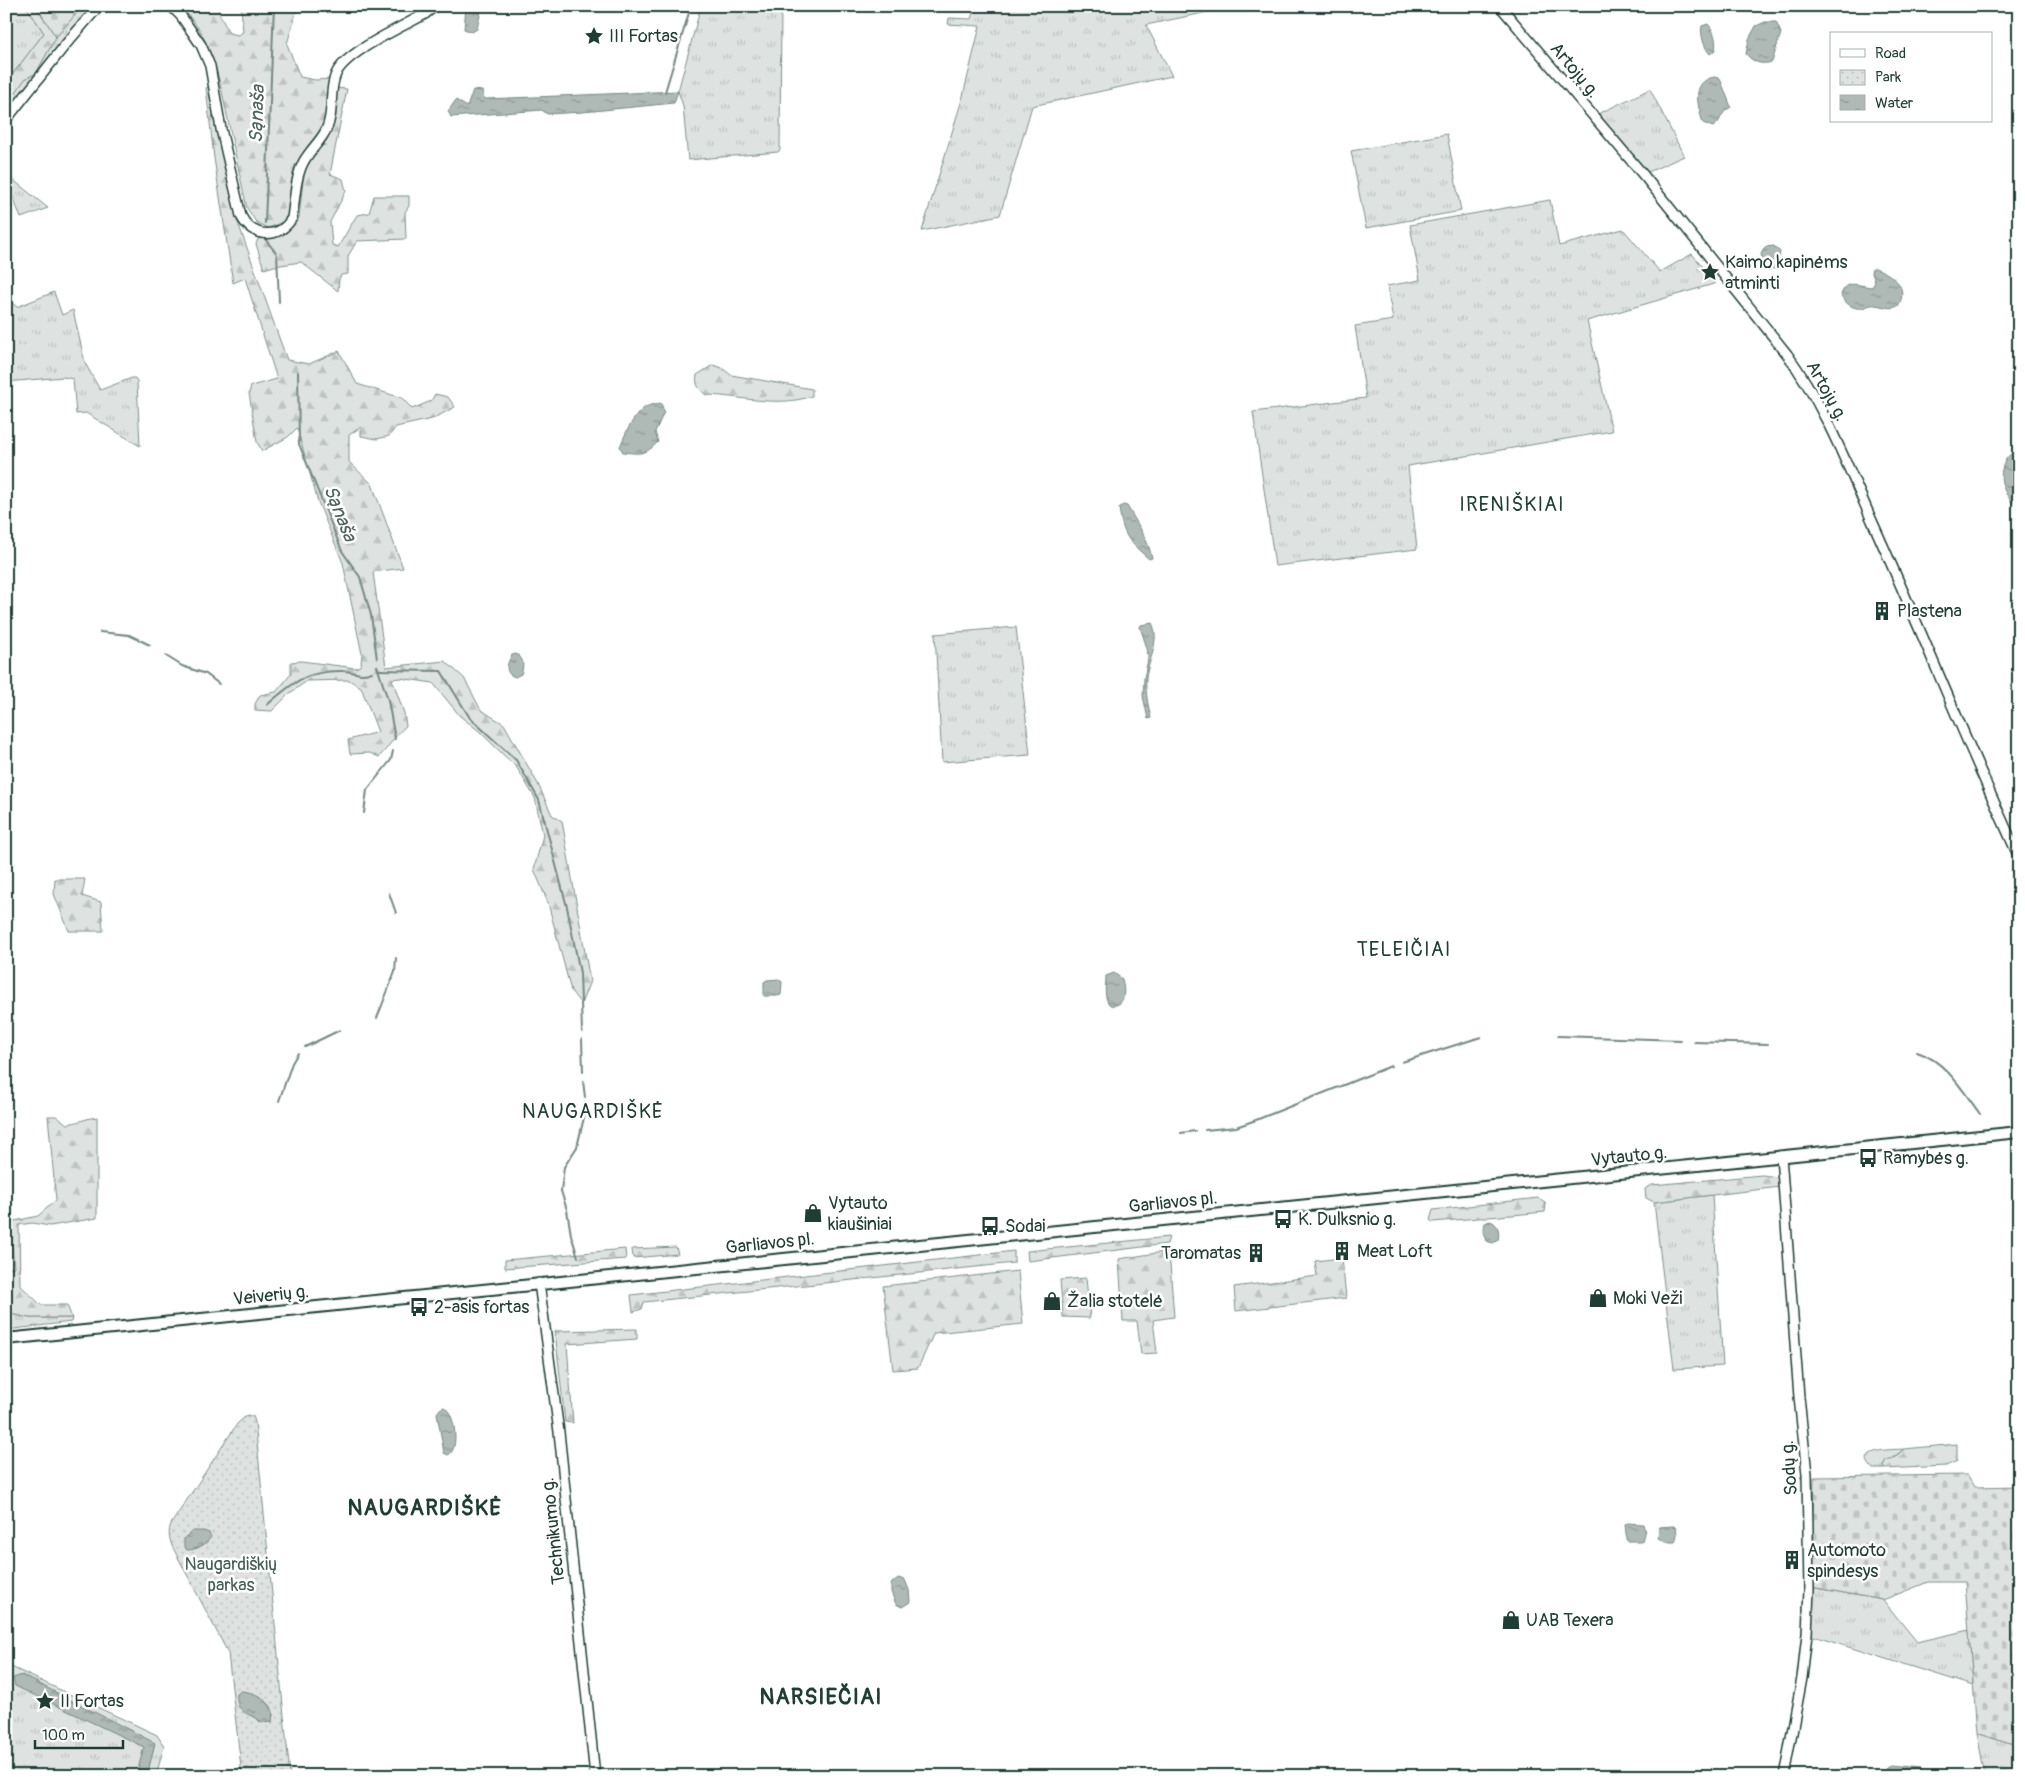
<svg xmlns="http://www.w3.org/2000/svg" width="2025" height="1782" viewBox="0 0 2025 1782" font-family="Pangolin,sans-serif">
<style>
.grass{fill:url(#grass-tufts);stroke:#7e908b}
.forest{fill:url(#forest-firs);stroke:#7e908b}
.cemetery{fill:url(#cemetery-stones);stroke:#7e908b}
.park{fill:url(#park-dots);stroke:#7e908b;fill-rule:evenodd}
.water{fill:url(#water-ripples);stroke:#758883}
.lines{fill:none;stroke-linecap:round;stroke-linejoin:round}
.stream{stroke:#758883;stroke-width:2}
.secondary-casing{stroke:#1f3d34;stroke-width:12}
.primary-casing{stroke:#1f3d34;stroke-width:14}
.secondary{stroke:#fff;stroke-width:9}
.primary{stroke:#fff;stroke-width:10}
.labels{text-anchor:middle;stroke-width:5;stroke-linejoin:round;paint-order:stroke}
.poi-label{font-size:18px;fill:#1f3d34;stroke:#fff;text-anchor:start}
.street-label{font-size:18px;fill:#1f3d34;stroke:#fff}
.park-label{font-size:18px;fill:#455e57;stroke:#fff}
.water-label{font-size:19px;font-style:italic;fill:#4a625b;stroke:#fff}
.quarter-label{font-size:20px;letter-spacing:1px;fill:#1f3d34;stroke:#fff}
.district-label{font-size:22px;font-weight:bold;letter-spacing:1px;fill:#1f3d34;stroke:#fff}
</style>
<defs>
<pattern id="grass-tufts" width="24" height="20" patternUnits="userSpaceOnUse" patternTransform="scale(1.25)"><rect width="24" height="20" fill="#dee3e2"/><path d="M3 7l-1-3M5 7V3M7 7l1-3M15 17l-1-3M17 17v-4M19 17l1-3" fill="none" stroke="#bec4c2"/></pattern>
<pattern id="forest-firs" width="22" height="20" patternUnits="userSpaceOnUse" patternTransform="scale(1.25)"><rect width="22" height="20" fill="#dee3e2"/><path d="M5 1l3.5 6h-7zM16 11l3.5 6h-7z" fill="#bec4c2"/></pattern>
<pattern id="cemetery-stones" width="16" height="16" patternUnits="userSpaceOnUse" patternTransform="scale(1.25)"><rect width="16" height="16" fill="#dee3e2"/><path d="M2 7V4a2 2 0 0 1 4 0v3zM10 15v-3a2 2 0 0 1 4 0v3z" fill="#bec4c2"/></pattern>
<pattern id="park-dots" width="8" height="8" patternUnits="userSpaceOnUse" patternTransform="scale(1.25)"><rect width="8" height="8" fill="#dee3e2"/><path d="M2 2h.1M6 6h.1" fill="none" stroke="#bec4c2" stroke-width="1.8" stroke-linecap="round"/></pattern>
<pattern id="water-ripples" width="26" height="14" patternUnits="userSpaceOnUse" patternTransform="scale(1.25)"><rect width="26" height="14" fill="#afbab7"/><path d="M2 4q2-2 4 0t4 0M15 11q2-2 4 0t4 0" fill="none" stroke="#8e9896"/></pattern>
</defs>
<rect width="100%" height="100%" fill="#fff"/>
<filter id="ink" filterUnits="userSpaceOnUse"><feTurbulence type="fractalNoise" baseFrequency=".02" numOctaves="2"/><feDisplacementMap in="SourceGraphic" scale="10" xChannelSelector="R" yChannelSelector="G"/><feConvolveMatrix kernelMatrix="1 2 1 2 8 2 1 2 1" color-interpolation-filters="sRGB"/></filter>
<g filter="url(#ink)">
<g class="grass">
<path d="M 6,6 L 26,6 L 44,33 L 6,83 Z"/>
<path d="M 83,6 L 92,6 L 6,114 L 6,107 L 11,98 L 25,79 L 36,73 L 56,37 Z"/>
<path d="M 701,6 L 781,6 L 780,150 L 778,152 L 688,160 L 683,106 L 678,91 Z"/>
<path d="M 975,6 L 1237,6 L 1146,25 L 1172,76 L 1032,106 L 1000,215 L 922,231 L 963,96 L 980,26 L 948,24 L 949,18 L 971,19 Z"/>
<path d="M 1650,89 L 1684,156 L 1646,173 L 1596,115 Z"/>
<path d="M 1447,134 L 1461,211 L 1366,228 L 1351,151 Z"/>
<path d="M 7,175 L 48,208 L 21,218 L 6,179 Z"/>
<path d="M 1550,200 L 1559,246 L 1623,229 L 1660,272 L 1692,254 L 1717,283 L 1587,321 L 1612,431 L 1408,466 L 1417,549 L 1275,566 L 1253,412 L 1366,398 L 1355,326 L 1393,320 L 1387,286 L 1420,280 L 1410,225 Z"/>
<path d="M 54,292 L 62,315 L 73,310 L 85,363 L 100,390 L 132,378 L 135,378 L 137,381 L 140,446 L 86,413 L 76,414 L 73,379 L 63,377 L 6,382 L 6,298 L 17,307 Z"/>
<path d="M 1016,627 L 1030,755 L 942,762 L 935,634 Z"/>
<path d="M 1712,1195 L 1723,1366 L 1674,1369 L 1654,1202 Z"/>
<path d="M 6,1313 L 29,1318 L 72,1318 L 71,1322 L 6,1330 Z"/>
<path d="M 1904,1449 L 1883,1466 L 1884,1469 L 1873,1469 C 1852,1448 1893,1450 1904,1449 Z"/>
<path d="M 1811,1587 L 1883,1600 L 1917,1642 L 1969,1630 L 1973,1686 L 1810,1635 Z"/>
<path d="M 7,1665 L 157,1735 L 164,1746 L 156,1776 L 6,1776 Z"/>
<path d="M 1977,1733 L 2019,1747 L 2019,1776 L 1985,1776 Z"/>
</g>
<g class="forest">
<path d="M 26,6 L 36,6 L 56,37 L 36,73 L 25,79 L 6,107 L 6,83 L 44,33 Z"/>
<path d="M 180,6 L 218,6 L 220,15 L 229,33 L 238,35 L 243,32 L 241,6 L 296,6 L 296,13 L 287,44 L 300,77 L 315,80 L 331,79 L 325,124 L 307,147 L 296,169 L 288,214 L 283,222 L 268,228 L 256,222 L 247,208 C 241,181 235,153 229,125 C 220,82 213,38 180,6 Z"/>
<path d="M 210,87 L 236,217 L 287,360 L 309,364 L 339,351 L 357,384 L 402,398 L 412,409 L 431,401 L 435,394 L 448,397 L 455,407 L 432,419 L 396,427 L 389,436 L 377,439 L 361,436 L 361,427 L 349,435 L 349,462 L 372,484 L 403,568 L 373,572 L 386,667 L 445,661 L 464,678 L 481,710 L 504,724 L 538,784 L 552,815 L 562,821 L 590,981 L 581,1004 L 571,991 L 548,903 L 534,869 L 543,835 L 535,798 L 517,768 L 479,731 L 460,716 L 433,683 L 400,678 L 392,679 L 404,713 L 406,726 C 395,735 389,747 379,757 L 370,753 L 350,754 L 348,740 L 378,732 L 361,687 L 349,680 L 307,681 L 290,693 L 272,711 L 255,710 L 255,704 L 260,695 L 276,692 L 291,674 L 291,662 L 301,661 L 356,668 L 361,665 L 362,654 L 343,563 L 318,502 L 297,428 L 288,437 L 262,451 L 257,442 L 249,393 L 251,386 L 277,379 L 245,278 L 233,283 L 214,158 L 206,88 Z"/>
<path d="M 335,88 L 347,89 L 330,174 L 343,179 L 346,191 L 330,222 L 332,245 L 338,247 L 357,215 L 369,213 L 374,196 L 409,196 L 409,206 L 405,212 L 406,239 L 357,241 L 348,256 L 348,274 L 341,275 L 339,279 L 338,291 L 301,262 L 274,266 L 264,269 L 256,244 L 258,239 L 285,233 L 299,218 L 304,171 L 329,132 Z"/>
<path d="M 713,365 L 722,368 L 731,375 L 812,389 L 812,396 C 778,408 741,396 706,395 C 699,389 695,385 697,375 Z"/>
<path d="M 55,879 L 85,879 L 82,896 L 101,902 L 103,931 L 69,931 L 54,894 Z"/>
<path d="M 48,1116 L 56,1116 L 67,1124 C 77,1123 86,1118 97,1117 L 97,1218 L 50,1226 L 32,1223 L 19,1225 L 20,1285 L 41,1305 L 67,1305 L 72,1318 L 29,1318 L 6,1313 L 6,1269 L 14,1267 L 10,1222 L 38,1216 L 56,1200 Z"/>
<path d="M 1762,1175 L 1778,1177 L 1780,1187 L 1654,1202 L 1646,1198 L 1645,1189 L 1652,1185 Z"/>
<path d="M 1538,1198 L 1546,1204 L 1545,1212 L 1433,1222 L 1430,1220 L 1433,1210 Z"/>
<path d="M 1169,1237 L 1167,1244 L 1028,1261 L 1027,1251 Z"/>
<path d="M 676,1247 L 678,1254 L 633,1258 L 632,1249 Z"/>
<path d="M 625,1249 L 626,1259 L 505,1268 L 505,1260 Z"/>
<path d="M 1014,1251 L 1014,1263 L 644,1302 L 642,1309 L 633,1312 L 631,1295 Z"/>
<path d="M 1169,1251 L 1174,1317 L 1153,1320 L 1157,1353 L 1141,1354 L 1137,1321 L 1123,1321 L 1119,1259 Z"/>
<path d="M 1342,1258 L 1346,1298 L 1236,1311 L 1234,1287 L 1317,1276 L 1315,1261 Z"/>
<path d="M 1018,1271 L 1023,1324 L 934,1333 L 918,1368 L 893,1370 L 883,1286 Z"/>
<path d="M 1086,1278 L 1090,1318 L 1063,1317 L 1060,1280 Z"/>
<path d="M 637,1329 L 637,1339 L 567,1344 L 573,1423 L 565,1422 L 555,1331 Z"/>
<path d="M 1957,1444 L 1957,1461 L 1946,1466 L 1884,1469 L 1883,1466 L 1886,1460 L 1894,1458 L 1904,1449 Z"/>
</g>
<g class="cemetery">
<path d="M 36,6 L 83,6 L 56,37 Z"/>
<path d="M 1967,1475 L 1974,1487 L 2019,1486 L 2019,1747 L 1977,1733 L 1965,1582 L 1928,1582 L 1883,1600 L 1811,1587 L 1814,1477 Z"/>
</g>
<path class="park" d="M 247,1415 L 253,1416 L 255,1422 L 290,1776 L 242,1776 L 228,1653 L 172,1546 C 169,1537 168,1532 171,1524 L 237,1424 ZM 259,1695 L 271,1706 L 274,1715 L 260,1722 L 256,1718 Z"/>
<g class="water">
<path d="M 466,6 L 482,6 L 477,29 L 472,32 L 464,29 Z"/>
<path d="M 1765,22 L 1776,22 L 1781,33 L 1772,62 C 1761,65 1754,63 1746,54 L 1749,39 L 1756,26 Z"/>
<path d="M 1708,24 C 1714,31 1717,40 1715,50 L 1710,54 C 1704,48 1700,33 1702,26 Z"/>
<path d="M 1714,77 L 1719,78 L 1721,81 L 1731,107 C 1718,114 1723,121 1713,127 L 1703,123 C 1698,106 1690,82 1714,77 Z"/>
<path d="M 473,90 L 482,91 L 484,98 L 486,99 L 678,91 L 674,103 L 583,112 L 547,114 L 542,110 L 451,117 L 448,111 L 456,100 L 467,107 Z"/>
<path d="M 1774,246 L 1780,252 L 1778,265 L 1775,269 C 1766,268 1763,263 1761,254 L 1765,247 Z"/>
<path d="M 1875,268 C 1892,274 1910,287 1898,306 C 1889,310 1884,306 1875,305 C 1870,304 1867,307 1863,308 C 1854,310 1844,303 1841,295 C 1847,278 1858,286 1872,287 L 1875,282 L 1871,270 Z"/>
<path d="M 661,403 L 664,412 L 655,432 L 658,442 C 645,455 641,454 623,452 L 620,447 C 625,434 635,411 648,406 C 652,404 657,404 661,403 Z"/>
<path d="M 2019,451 L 2019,510 C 2013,503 2005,495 2003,486 C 1998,474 2004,452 2019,451 Z"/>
<path d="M 1123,505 L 1127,506 C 1137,523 1148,539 1152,558 L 1149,559 C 1128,541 1123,536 1119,508 Z"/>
<path d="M 1152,623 C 1161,640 1148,661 1146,678 C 1145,691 1148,705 1151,718 L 1148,719 L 1143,696 L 1144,678 L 1148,659 L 1147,648 L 1140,627 L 1141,625 Z"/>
<path d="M 516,654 C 524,658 524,666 521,674 L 515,677 C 503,673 507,663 512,655 Z"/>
<path d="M 1114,973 L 1122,979 C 1125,990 1126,1008 1110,1005 C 1103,998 1106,986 1106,976 Z"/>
<path d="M 779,979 L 782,982 L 781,995 L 777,996 L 764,996 L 764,982 L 767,980 Z"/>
<path d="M 1490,1221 C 1498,1223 1500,1232 1498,1240 L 1493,1243 L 1486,1241 L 1483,1232 L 1485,1223 Z"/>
<path d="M 444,1407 C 455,1412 460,1450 448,1455 L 444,1453 L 437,1413 L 440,1409 Z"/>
<path d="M 1627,1523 L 1643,1524 L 1645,1529 L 1642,1541 L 1627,1541 L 1625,1525 Z"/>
<path d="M 1673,1526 L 1676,1527 L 1677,1535 L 1675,1542 L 1665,1542 L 1658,1538 L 1659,1527 Z"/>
<path d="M 193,1531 L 204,1531 L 209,1533 L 211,1537 C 206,1545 196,1550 187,1550 L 184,1547 L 184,1538 Z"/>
<path d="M 898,1578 L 905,1580 L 909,1590 L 910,1602 L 902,1607 L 896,1604 L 891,1592 L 891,1584 Z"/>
<path d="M 22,1675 L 155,1743 L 147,1776 L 136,1776 L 144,1747 L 15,1686 L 13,1678 Z"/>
<path d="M 241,1691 C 258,1692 276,1703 272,1722 C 263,1724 261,1721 254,1717 C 242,1712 236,1708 237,1694 Z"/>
<path d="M 1890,1765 L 1919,1768 L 1922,1772 L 1921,1776 L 1884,1776 L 1886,1767 Z"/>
</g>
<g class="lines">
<g class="stream">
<path d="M 665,92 L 691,6"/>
<path d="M 265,223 L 274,6"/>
<path d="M 265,239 L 277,254 L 279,302"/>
<path d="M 298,372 L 299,444 L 342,551 L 360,577 L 371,615 L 377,659"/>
<path d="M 100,632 L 129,635 L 150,645"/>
<path d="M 166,656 L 182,666 L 206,674 L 219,684"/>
<path d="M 377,666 L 388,700 L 395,739"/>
<path d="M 378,670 L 441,671 L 470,718 L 516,760 L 539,800 L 567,907 L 580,973 L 582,1032"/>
<path d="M 267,705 C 292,683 307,670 343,671 C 356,671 359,677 372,672"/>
<path d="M 364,813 L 367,790 L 391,760 L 393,751"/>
<path d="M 389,893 L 396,913"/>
<path d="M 377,1018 L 395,972 L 396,958"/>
<path d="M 1558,1036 L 1681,1040"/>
<path d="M 582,1039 L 583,1072"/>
<path d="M 1694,1042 L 1768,1044"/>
<path d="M 305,1047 L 340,1030"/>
<path d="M 1917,1052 C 1946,1061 1963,1091 1980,1114"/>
<path d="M 1402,1062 L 1481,1037"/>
<path d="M 583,1081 L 585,1097"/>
<path d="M 279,1101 L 292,1063 L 298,1053"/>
<path d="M 1205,1130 L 1236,1127 L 1256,1120 L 1391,1066"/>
<path d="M 1181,1133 L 1195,1131"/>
<path d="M 578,1257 L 571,1235 L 567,1210 L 561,1191 L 564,1167 L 577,1147 L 586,1109 L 585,1102"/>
</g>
<g class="secondary-casing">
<g id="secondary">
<path d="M 171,6 L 181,16 L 201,45 L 210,66 L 221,129 L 241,216 C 252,238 279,240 292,218 C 295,200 295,177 304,161 C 310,150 321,141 326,130 C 335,112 328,91 336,74 C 345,52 404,26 425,14 L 435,6"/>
<path d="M 1500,6 L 1645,177 L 1787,354 C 1824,405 1847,465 1873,523 C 1923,634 1968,747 2019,857"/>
<path d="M 6,120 L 66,44 L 99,6"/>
<path d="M 1781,1156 L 1799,1397 L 1807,1474 L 1809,1590 L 1807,1634 L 1802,1678 L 1784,1776"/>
<path d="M 539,1283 L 559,1432 L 595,1776"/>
</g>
</g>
<g class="primary-casing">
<path id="primary" d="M 6,1339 L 2019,1132"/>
</g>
<use href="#secondary" class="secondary"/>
<use href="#primary" class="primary"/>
</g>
</g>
<defs>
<g id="sight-bare" transform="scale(1.5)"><path d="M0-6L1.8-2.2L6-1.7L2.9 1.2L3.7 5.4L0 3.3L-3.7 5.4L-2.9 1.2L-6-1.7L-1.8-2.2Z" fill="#1f3d34" stroke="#fff" stroke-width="2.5" paint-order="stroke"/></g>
<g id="building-bare" transform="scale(1.5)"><path d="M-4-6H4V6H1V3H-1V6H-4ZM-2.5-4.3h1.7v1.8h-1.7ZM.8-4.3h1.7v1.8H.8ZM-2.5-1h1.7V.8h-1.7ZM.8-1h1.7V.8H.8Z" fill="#1f3d34" stroke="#fff" stroke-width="2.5" paint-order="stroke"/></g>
<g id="bus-bare" transform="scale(1.5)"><path d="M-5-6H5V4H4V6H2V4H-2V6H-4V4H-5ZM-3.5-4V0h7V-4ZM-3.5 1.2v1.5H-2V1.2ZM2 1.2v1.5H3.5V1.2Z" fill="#1f3d34" stroke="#fff" stroke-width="2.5" paint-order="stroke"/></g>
<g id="shop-bare" transform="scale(1.5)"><path d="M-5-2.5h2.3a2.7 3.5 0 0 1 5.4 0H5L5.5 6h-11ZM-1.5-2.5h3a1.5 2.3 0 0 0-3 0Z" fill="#1f3d34" stroke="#fff" stroke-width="2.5" paint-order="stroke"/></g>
</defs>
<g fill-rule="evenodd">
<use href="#sight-bare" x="594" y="36"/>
<use href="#sight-bare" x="1710" y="272"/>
<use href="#building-bare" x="1882" y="611"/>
<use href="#bus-bare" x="1868" y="1158"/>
<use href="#shop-bare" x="813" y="1213"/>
<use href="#bus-bare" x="1283" y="1219"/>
<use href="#bus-bare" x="990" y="1226"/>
<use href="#building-bare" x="1342" y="1251"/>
<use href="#building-bare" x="1256" y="1253"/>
<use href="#shop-bare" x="1598" y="1298"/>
<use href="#shop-bare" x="1052" y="1301"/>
<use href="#bus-bare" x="419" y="1307"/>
<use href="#building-bare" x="1792" y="1560"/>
<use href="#shop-bare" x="1511" y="1620"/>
<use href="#sight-bare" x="45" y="1701"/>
</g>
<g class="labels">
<g class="poi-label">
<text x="609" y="42">III Fortas</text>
<text x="1725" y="268">Kaimo kapinėms<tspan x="1725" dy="21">atminti</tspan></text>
<text x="1897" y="617">Plastena</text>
<text x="1883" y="1164">Ramybės g.</text>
<text x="828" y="1209">Vytauto<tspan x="828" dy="21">kiaušiniai</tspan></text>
<text x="1298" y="1225">K. Dulksnio g.</text>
<text x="1005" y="1232">Sodai</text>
<text x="1357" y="1257">Meat Loft</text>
<text x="1241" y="1259" text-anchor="end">Taromatas</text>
<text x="1613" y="1304">Moki Veži</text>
<text x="1067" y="1307">Žalia stotelė</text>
<text x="434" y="1313">2-asis fortas</text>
<text x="1807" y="1556">Automoto<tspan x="1807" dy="21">spindesys</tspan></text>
<text x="1526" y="1626">UAB Texera</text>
<text x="60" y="1707">II Fortas</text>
</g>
<g class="street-label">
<text transform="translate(1575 70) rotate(50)" y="6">Artojų g.</text>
<text transform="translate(1827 391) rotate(61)" y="6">Artojų g.</text>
<text transform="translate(1629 1156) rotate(-6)" y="6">Vytauto g.</text>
<text transform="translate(1173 1202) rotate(-6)" y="6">Garliavos pl.</text>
<text transform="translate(770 1243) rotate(-6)" y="6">Garliavos pl.</text>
<text transform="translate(271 1295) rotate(-6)" y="6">Veiverių g.</text>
<text transform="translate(1789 1468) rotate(-94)" y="6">Sodų g.</text>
<text transform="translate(553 1531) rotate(-96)" y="6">Technikumo g.</text>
</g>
<g class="park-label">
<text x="231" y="1570">Naugardiškių<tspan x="231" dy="21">parkas</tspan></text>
</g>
<g class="water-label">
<text transform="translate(256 114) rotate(-88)" y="7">Sąnaša</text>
<text transform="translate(341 513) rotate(68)" y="7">Sąnaša</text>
</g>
<g class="quarter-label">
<text x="1512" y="511">IRENIŠKIAI</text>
<text x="1404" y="956">TELEIČIAI</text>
<text x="593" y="1118">NAUGARDIŠKĖ</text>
</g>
<g class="district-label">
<text x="425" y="1515">NAUGARDIŠKĖ</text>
<text x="821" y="1704">NARSIEČIAI</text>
</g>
</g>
<rect width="2025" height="1782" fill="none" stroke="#fff" stroke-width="25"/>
<rect x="12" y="12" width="2000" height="1757" fill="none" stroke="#1f3d34" stroke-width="2" filter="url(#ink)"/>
<rect x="1830" y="32" width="162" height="90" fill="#ffffff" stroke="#a5b1ae"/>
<rect x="1840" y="49" width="25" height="8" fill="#ffffff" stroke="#a5b1ae"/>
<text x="1875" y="58" font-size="15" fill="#1f3d34">Road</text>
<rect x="1840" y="70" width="25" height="15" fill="url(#park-dots)" stroke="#a5b1ae"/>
<text x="1875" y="82" font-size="15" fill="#1f3d34">Park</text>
<rect x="1840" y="95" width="25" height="15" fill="url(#water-ripples)" stroke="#a5b1ae"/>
<text x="1875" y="108" font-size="15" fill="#1f3d34">Water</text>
<path d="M35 1740v8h88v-8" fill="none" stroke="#1f3d34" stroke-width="2.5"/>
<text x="42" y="1740" font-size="15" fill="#1f3d34" stroke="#ffffff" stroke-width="4" paint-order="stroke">100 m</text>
</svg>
